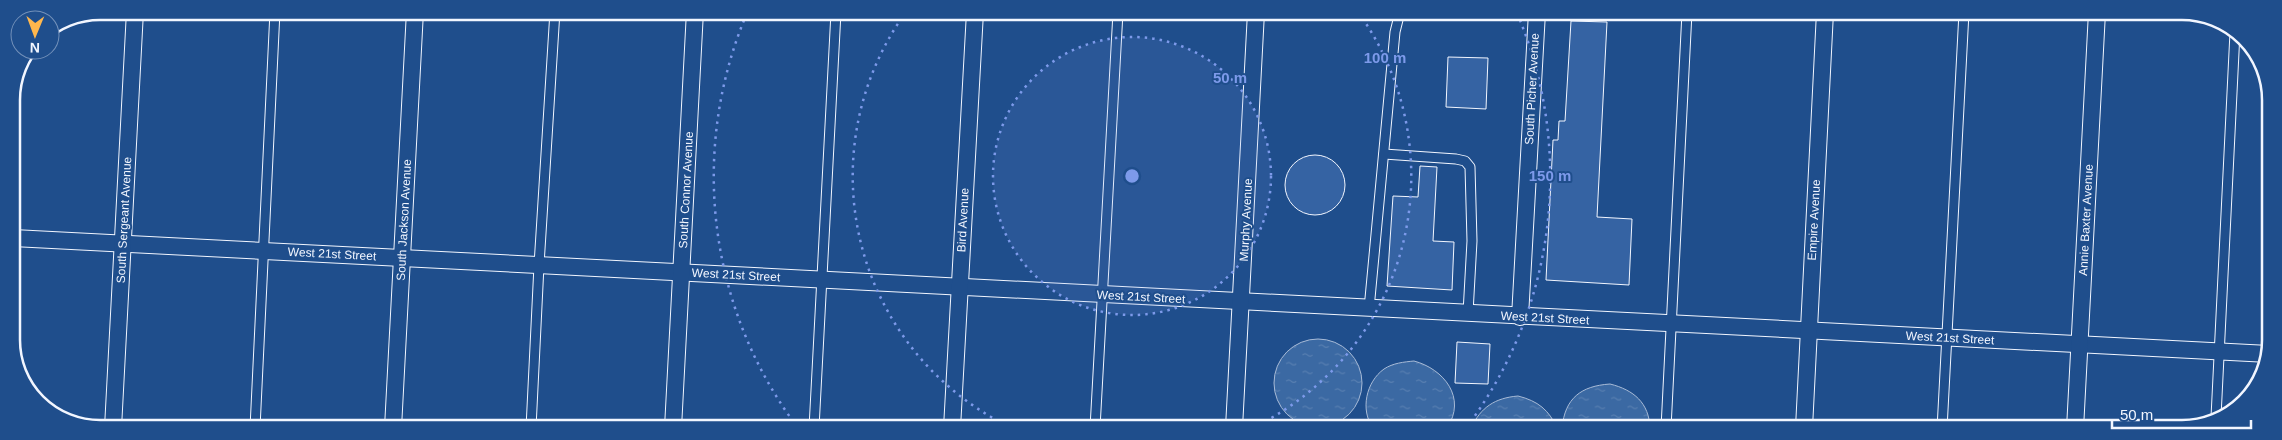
<svg xmlns="http://www.w3.org/2000/svg" width="2282" height="440" viewBox="0 0 2282 440" font-family="Arial,sans-serif">
<style>
.water{fill:url(#water-ripples);stroke:#a8bbd7}
.building{fill:#3563a3;stroke:#f2f6ff}
.lines{fill:none;stroke-linecap:round;stroke-linejoin:round}
.lane-casing{stroke:#f2f6ff;stroke-width:11}
.street-casing{stroke:#f2f6ff;stroke-width:18}
.lane{stroke:#1f4e8c;stroke-width:9}
.street{stroke:#1f4e8c;stroke-width:16}
.ring{fill:none;stroke:#7d9aea;stroke-width:2.5;stroke-dasharray:2.5 5}
.labels{text-anchor:middle;stroke-width:4;stroke-linejoin:round;paint-order:stroke}
.street-label{font-size:12px;fill:#f2f6ff;stroke:#1f4e8c}
.rim{fill:none;stroke:#f2f6ff;stroke-width:2.5}
.centre{fill:#7d9aea;stroke:#1f4e8c;stroke-width:2.5}
.ring-label{font-size:15px;text-anchor:middle;font-weight:bold;fill:#7d9aea;stroke:#1f4e8c;stroke-width:4;stroke-linejoin:round;paint-order:stroke}
</style>
<defs>
<pattern id="water-ripples" width="26" height="14" patternUnits="userSpaceOnUse" patternTransform="scale(1.25)"><rect width="26" height="14" fill="#3b69a3"/><path d="M2 4q2-2 4 0t4 0M15 11q2-2 4 0t4 0" fill="none" stroke="#587fb1"/></pattern>
</defs>
<rect width="100%" height="100%" fill="#1f4e8c"/>
<g class="water">
<circle cx="1318" cy="383" r="44"/>
<path d="M 1414,361 C 1444,369 1467,398 1447,428 L 1373,428 C 1360,410 1366,382 1384,369 C 1393,363 1404,362 1414,361 Z"/>
<path d="M 1610,384 C 1634,390 1649,403 1650,428 L 1562,428 C 1565,398 1581,386 1610,384 Z"/>
<path d="M 1518,396 C 1538,401 1549,410 1557,428 L 1471,428 C 1481,407 1495,398 1518,396 Z"/>
</g>
<g class="building">
<path d="M 1571,21 L 1607,22 L 1597,217 L 1632,219 L 1629,285 L 1546,280 L 1553,140 L 1558,140 L 1559,121 L 1565,121 Z"/>
<path d="M 1448,57 L 1488,58 L 1486,109 L 1446,107 Z"/>
<circle cx="1315" cy="185" r="30"/>
<path d="M 1420,166 L 1437,167 L 1433,241 L 1454,242 L 1452,290 L 1387,286 L 1393,196 L 1418,197 Z"/>
<path d="M 1457,342 L 1490,344 L 1488,384 L 1455,383 Z"/>
</g>
<g class="lines">
<g class="lane-casing">
<g id="lane">
<path d="M 1384,154 L 1456,159 L 1465,161 L 1470,167 L 1472,241 L 1468,313"/>
<path d="M 1369,309 L 1395,32 L 1400,12"/>
<path d="M 2216,417 L 2235,32"/>
<path d="M 255,428 L 275,11"/>
<path d="M 531,428 L 539,265 L 555,11"/>
<path d="M 814,428 L 836,12"/>
<path d="M 1095,428 L 1118,12"/>
<path d="M 1666,428 L 1687,12"/>
<path d="M 1942,429 L 1964,12"/>
</g>
</g>
<g class="street-casing">
<g id="street">
<path d="M 13,238 L 2269,354"/>
<path d="M 1520,317 L 1537,12"/>
<path d="M 113,428 L 135,11"/>
<path d="M 393,428 L 415,11"/>
<path d="M 673,428 L 695,11"/>
<path d="M 952,428 L 975,12"/>
<path d="M 1234,428 L 1256,12"/>
<path d="M 1804,428 L 1825,12"/>
<path d="M 2075,429 L 2097,12"/>
</g>
</g>
<use href="#lane" class="lane"/>
<use href="#street" class="street"/>
</g>
<circle cx="1132" cy="176" r="139" fill="#7d9aea" fill-opacity=".12"/>
<g class="ring">
<circle cx="1132" cy="176" r="139"/>
<path d="M1012 428A279 279 0 0 1 906 12M1358 12A279 279 0 0 1 1252 428"/>
<path d="M798 428A418 418 0 0 1 747 13M1517 13A418 418 0 0 1 1466 428"/>
</g>
<g class="labels">
<g class="street-label">
<text transform="translate(1532 89) rotate(-87)" y="4">South Picher Avenue</text>
<text transform="translate(686 190) rotate(-87)" y="4">South Connor Avenue</text>
<text transform="translate(124 220) rotate(-87)" y="4">South Sergeant Avenue</text>
<text transform="translate(404 220) rotate(-87)" y="4">South Jackson Avenue</text>
<text transform="translate(963 220) rotate(-87)" y="4">Bird Avenue</text>
<text transform="translate(1246 220) rotate(-87)" y="4">Murphy Avenue</text>
<text transform="translate(1814 220) rotate(-87)" y="4">Empire Avenue</text>
<text transform="translate(2086 220) rotate(-87)" y="4">Annie Baxter Avenue</text>
<text transform="translate(332 254) rotate(3)" y="4">West 21st Street</text>
<text transform="translate(736 275) rotate(3)" y="4">West 21st Street</text>
<text transform="translate(1141 297) rotate(3)" y="4">West 21st Street</text>
<text transform="translate(1545 318) rotate(3)" y="4">West 21st Street</text>
<text transform="translate(1950 338) rotate(3)" y="4">West 21st Street</text>
</g>
</g>
<path d="M0 0H2282V440H0ZM100 20H2182A80 80 0 0 1 2262 100V340A80 80 0 0 1 2182 420H100A80 80 0 0 1 20 340V100A80 80 0 0 1 100 20Z" fill="#1f4e8c" fill-rule="evenodd"/>
<path class="rim" d="M100 20H2182A80 80 0 0 1 2262 100V340A80 80 0 0 1 2182 420H100A80 80 0 0 1 20 340V100A80 80 0 0 1 100 20Z"/>
<circle cx="1132" cy="176" r="8" class="centre"/>
<g class="ring-label">
<text x="1385" y="63">100 m</text>
<text x="1230" y="83">50 m</text>
<text x="1550" y="181">150 m</text>
</g>
<g transform="translate(35 35) rotate(181)"><circle r="24" fill="#1f4e8c" stroke="#7391ba"/>
<path d="M0-4L9 19L0 12L-9 19Z" fill="#ffb74d"/>
<text y="-8" font-size="14" font-weight="bold" text-anchor="middle" fill="#f2f6ff">N</text>
</g>
<path d="M2112 420v8h139v-8" fill="none" stroke="#f2f6ff" stroke-width="2.5"/>
<text x="2120" y="420" font-size="15" fill="#f2f6ff" stroke="#1f4e8c" stroke-width="4" paint-order="stroke">50 m</text>
</svg>
